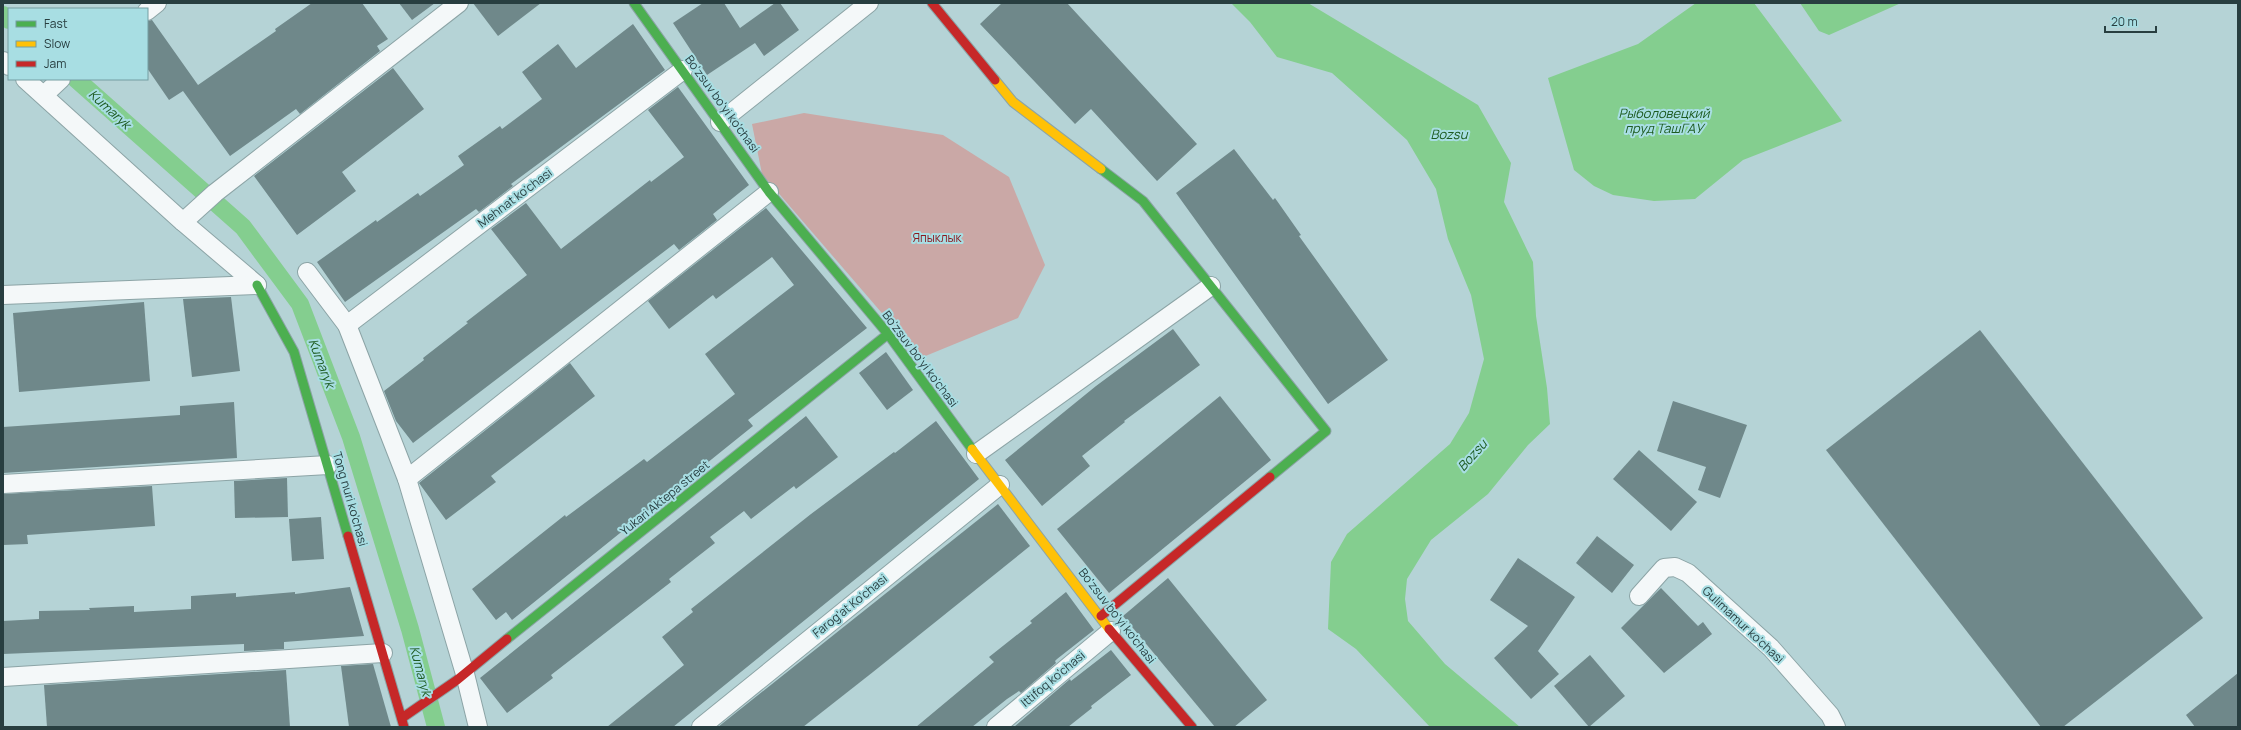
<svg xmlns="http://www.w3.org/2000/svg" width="2241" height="730" viewBox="0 0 2241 730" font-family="Manrope,sans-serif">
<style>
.green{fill:#caa8a6}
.water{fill:#84ce8f}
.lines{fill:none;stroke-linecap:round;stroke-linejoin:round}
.canal{stroke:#84ce8f;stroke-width:18}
.building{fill:#6f888a}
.street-casing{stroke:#8ca4a6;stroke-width:20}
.fast-casing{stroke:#8ca4a6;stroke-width:11}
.slow-casing{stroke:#8ca4a6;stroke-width:11}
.jam-casing{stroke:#8ca4a6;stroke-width:11}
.street{stroke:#f4f8f9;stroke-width:18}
.fast{stroke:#4caf50;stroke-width:9}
.slow{stroke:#ffc107;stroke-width:9}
.jam{stroke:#c62828;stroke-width:9}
.labels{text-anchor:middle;stroke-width:4;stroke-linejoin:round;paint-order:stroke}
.street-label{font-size:12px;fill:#283e40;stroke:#a8dee3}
.park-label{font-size:12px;fill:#8b181f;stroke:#a8dee3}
.water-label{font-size:13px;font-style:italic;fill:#1d5b20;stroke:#a8dee3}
</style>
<rect width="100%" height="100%" fill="#b5d3d6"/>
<path class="green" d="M 804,113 L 943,135 L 1009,177 L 1045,265 L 1018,318 L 923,357 L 906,341 L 762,174 L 752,124 Z"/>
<g class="water">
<path d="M 1231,3 L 1308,3 L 1478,105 L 1511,163 L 1504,202 L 1533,262 L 1536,316 L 1547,388 L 1550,424 L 1528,445 L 1488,494 L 1431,540 L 1407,579 L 1405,599 L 1408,621 L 1445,664 L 1520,727 L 1430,727 L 1356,649 L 1328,629 L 1331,562 L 1347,534 L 1450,444 L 1469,413 L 1484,359 L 1471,295 L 1448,239 L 1436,189 L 1407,140 L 1332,73 L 1277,57 L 1250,22 Z"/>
<path d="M 1696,3 L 1754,3 L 1842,121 L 1743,160 L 1695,199 L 1654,201 L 1613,195 L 1594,186 L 1574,170 L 1548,78 L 1638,44 Z"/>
<path d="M 1800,3 L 1901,3 L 1829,35 L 1819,31 Z"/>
</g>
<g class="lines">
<g class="canal">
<path d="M 3,15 L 9,20"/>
<path d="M 76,79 L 243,227 L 300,304 L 351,437 L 410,629 L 436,727"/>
</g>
</g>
<g class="building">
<path d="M 312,3 L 362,3 L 388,39 L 377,46 L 380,51 L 300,114 L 296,109 L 230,156 L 183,91 L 169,100 L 147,68 L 147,21 L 152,20 L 198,85 L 276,31 L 275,29 Z"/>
<path d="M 399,3 L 435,3 L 412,20 Z"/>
<path d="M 473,3 L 541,3 L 498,36 Z"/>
<path d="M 703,3 L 724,3 L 740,28 L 775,3 L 780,3 L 799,30 L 764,56 L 755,43 L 707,75 L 673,23 Z"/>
<path d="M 1002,3 L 1067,3 L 1197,144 L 1157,181 L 1091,109 L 1075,124 L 980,24 Z"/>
<path d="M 633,24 L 665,70 L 511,184 L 513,186 L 479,212 L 476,209 L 345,302 L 317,262 L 376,220 L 377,222 L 418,193 L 420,196 L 464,165 L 458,156 L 500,126 L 502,129 L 542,99 L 522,72 L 558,44 L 576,68 Z"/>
<path d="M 393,68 L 424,109 L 342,172 L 356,191 L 297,235 L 254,176 Z"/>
<path d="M 678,87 L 749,185 L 713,214 L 717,220 L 679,250 L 674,244 L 413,443 L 396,421 L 384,391 L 424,360 L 423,358 L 468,323 L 466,322 L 527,275 L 491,229 L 526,203 L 561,249 L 650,180 L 651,182 L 684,157 L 648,110 Z"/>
<path d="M 1234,149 L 1273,200 L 1275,198 L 1301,235 L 1299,236 L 1388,360 L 1328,404 L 1176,193 Z"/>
<path d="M 766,208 L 867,328 L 748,420 L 753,426 L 512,620 L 506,612 L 496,620 L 472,589 L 565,515 L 566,517 L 644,459 L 647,462 L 735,394 L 705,354 L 794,285 L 772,257 L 716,299 L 713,295 L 669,329 L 648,301 Z"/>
<path d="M 231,297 L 240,371 L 192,377 L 183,299 Z"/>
<path d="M 144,302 L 150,381 L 19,392 L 13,313 Z"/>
<path d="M 1173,329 L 1200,365 L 1124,421 L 1125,422 L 1082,456 L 1090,466 L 1042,506 L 1005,460 L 1096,386 Z"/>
<path d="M 1980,330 L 2203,618 L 2063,727 L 2041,727 L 1826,450 Z"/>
<path d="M 886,352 L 913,390 L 887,410 L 859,373 Z"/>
<path d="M 570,363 L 595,396 L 491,476 L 496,482 L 446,520 L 419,483 Z"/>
<path d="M 1220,396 L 1271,460 L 1109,593 L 1057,529 Z"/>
<path d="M 1673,401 L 1747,425 L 1720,498 L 1698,490 L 1706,467 L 1657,451 Z"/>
<path d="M 234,402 L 237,458 L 3,473 L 3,427 L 180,415 L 180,406 Z"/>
<path d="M 806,416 L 838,457 L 796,489 L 794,486 L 751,519 L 744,511 L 710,537 L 715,543 L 669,579 L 671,582 L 551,675 L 553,678 L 507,713 L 480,678 Z"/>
<path d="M 936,421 L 979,479 L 673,727 L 607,727 L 684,665 L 662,637 L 693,612 L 691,609 L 811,514 L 894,452 L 895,453 Z"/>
<path d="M 1639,450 L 1697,502 L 1671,531 L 1613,479 Z"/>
<path d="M 287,478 L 288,517 L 235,518 L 234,481 Z"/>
<path d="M 152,486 L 155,526 L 27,535 L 28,544 L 3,545 L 3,494 Z"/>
<path d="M 998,504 L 1030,546 L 873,672 L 803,727 L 718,727 Z"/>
<path d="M 321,517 L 324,559 L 292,561 L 289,519 Z"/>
<path d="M 1597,536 L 1634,565 L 1612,593 L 1576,563 Z"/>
<path d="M 1518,558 L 1575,597 L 1538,651 L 1559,674 L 1531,699 L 1494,658 L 1528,626 L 1490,600 Z"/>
<path d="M 1168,578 L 1267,700 L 1234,727 L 1215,727 L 1123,616 Z"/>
<path d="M 350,587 L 364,636 L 284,642 L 284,649 L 244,651 L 244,644 L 3,654 L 3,621 L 39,619 L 39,611 L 90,610 L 89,608 L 134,606 L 134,612 L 191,609 L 191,596 L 236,593 L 236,597 L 295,592 L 295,594 Z"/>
<path d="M 1661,588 L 1698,626 L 1703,622 L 1712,634 L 1664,673 L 1621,628 Z"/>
<path d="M 1066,592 L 1094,630 L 1057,659 L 1055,661 L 1056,663 L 1021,693 L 1019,691 L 1007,699 L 972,727 L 916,727 L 994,662 L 989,657 L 1032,623 L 1030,621 Z"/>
<path d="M 1111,650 L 1131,675 L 1091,706 L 1092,708 L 1068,727 L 1014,727 L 1070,679 L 1071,681 Z"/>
<path d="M 1590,655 L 1625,696 L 1589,727 L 1554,686 Z"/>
<path d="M 373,664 L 391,727 L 349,727 L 341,666 Z"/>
<path d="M 286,670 L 290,727 L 47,727 L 44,685 Z"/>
<path d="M 2238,673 L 2238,727 L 2195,727 L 2186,715 Z"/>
</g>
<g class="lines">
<g class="street-casing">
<g id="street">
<path d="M 147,11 L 157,3"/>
<path d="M 3,61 L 9,66"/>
<path d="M 25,79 L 183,222 L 257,285"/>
<path d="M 44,95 L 61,79"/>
<path d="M 720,122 L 869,3"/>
<path d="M 183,222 L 215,193 L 459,3"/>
<path d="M 307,272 L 347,325 L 407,479 L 465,674 L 478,727"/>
<path d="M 3,295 L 257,285"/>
<path d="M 347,325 L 683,70"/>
<path d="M 976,454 L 1211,286"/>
<path d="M 407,479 L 769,192"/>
<path d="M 3,484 L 328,465"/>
<path d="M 1639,596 L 1664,568 L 1675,567 L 1688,573 L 1771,648 L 1830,715 L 1836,727"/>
<path d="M 3,677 L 383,653"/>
<path d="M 701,727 L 1000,485"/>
<path d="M 996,727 L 1111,631"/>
</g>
</g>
<g class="fast-casing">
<g id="fast">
<path d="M 634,3 L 769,192 L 888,334 L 972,449"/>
<path d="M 1101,169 L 1143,201 L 1326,431 L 1270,477"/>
<path d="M 257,285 L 294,352 L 348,536"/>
<path d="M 507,639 L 888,334"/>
</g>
</g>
<g class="slow-casing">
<g id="slow">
<path d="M 995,80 L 1013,102 L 1101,169"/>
<path d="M 972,449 L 1109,629"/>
</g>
</g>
<g class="jam-casing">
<g id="jam">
<path d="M 932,3 L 995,80"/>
<path d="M 348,536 L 404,727"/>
<path d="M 1101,616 L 1270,477"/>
<path d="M 1109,629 L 1192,727"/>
<path d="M 402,718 L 457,680 L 507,639"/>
</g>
</g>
<use href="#street" class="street"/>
<use href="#fast" class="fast"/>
<use href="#slow" class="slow"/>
<use href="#jam" class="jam"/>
</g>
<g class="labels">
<g class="street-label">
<text transform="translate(722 104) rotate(54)" y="4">Bo'zsuv bo'yi ko'chasi</text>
<text transform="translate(515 198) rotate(-37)" y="4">Mehnat ko'chasi</text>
<text transform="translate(920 359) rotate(53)" y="4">Bo'zsuv bo'yi ko'chasi</text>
<text transform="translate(665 498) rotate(-39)" y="4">Yukari Aktepa street</text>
<text transform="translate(350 499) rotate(74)" y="4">Tong nuri ko'chasi</text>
<text transform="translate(850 606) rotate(-39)" y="4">Farog'at Ko'chasi</text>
<text transform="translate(1117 616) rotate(52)" y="4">Bo'zsuv bo'yi ko'chasi</text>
<text transform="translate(1743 625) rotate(43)" y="4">Gulimamur ko'chasi</text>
<text transform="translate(1053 679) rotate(-40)" y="4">Ittifoq ko'chasi</text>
</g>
<g class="park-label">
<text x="937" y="242">Япыклык</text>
</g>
<g class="water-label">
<text transform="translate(110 109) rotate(42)" y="5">Kumaryk</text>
<text x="1664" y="118">Рыболовецкий<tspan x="1664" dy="15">пруд ТашГАУ</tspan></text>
<text x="1449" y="139">Bozsu</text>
<text transform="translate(322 363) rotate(69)" y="5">Kumaryk</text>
<text transform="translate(1472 455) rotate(-48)" y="5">Bozsu</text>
<text transform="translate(421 671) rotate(75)" y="5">Kumaryk</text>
</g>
</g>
<rect width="2241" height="730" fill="none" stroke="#283e40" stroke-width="8"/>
<rect x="8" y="8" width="140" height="72" fill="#a8dee3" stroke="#759ea2"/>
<rect x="16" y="21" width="20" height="6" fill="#4caf50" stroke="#759ea2"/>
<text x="44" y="28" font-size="12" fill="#283e40">Fast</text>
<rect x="16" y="41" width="20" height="6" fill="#ffc107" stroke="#759ea2"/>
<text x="44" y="48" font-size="12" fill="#283e40">Slow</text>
<rect x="16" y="61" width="20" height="6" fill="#c62828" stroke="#759ea2"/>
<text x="44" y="68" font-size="12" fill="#283e40">Jam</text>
<path d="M2105 26v6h51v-6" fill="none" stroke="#283e40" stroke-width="2"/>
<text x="2111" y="26" font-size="12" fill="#283e40" stroke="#a8dee3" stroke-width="3" paint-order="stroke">20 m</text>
</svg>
